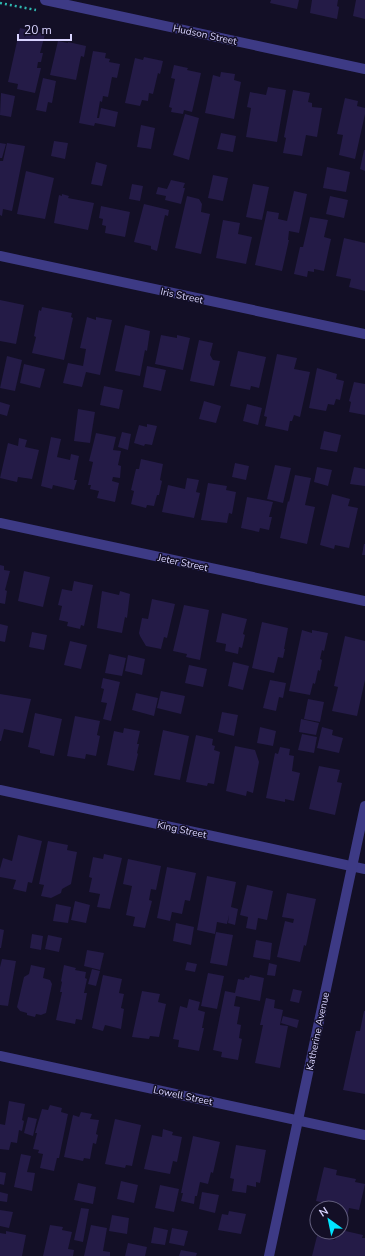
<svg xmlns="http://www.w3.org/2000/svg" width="365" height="1256" viewBox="0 0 365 1256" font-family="'Nunito Sans',sans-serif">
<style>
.building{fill:#241b47}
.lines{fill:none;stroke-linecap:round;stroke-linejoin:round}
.path{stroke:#2fb8b0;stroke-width:2.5;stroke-dasharray:2 3;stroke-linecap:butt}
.minor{stroke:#3d3a85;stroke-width:10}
.tertiary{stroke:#3d3a85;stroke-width:10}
.labels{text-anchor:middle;stroke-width:3;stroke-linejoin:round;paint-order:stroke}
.street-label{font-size:10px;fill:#d9d4ff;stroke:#130f26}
</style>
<rect width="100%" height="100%" fill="#130f26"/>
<g class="building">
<path d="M 271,0 L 299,0 L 297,9 L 270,3 Z"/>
<path d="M 312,0 L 338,0 L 337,6 L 339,7 L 337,19 L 310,13 Z"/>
<path d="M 356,0 L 365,0 L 365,19 L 353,16 Z"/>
<path d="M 20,28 L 45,34 L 40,53 L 43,53 L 41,62 L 38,62 L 37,68 L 41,68 L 35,93 L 17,89 L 18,84 L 8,82 Z"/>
<path d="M 58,41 L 68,43 L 68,42 L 86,46 L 84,57 L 81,56 L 76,80 L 50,75 Z"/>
<path d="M 93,51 L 106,53 L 105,58 L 110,59 L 109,62 L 120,64 L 117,78 L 112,77 L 108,97 L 103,96 L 102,102 L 100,101 L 97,118 L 99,118 L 101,108 L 118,112 L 115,127 L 95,123 L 94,126 L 79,123 Z"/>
<path d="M 144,57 L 163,61 L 160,74 L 158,73 L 153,94 L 149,93 L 148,101 L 142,100 L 140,106 L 125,103 L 135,58 L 143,60 Z"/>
<path d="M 174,65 L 188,68 L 187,70 L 201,73 L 192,112 L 184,110 L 183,114 L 171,112 L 172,108 L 169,107 L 175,79 L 171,78 Z"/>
<path d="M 221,72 L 235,74 L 234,80 L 241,82 L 234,119 L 205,113 L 213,75 L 220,77 Z"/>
<path d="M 43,78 L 56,81 L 52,103 L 48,102 L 46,112 L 36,110 Z"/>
<path d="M 268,87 L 286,90 L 277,142 L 246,137 L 251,108 L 247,107 L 250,92 L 266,95 Z"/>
<path d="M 293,90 L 310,93 L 308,102 L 312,103 L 312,107 L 322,108 L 317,137 L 306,135 L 302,156 L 283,153 L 286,138 L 284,137 Z"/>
<path d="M 1,93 L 15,96 L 11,117 L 0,115 Z"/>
<path d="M 345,98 L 358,101 L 357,106 L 365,108 L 365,114 L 355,159 L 339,155 L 343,135 L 337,134 Z"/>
<path d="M 185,114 L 199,118 L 189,160 L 173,155 Z"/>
<path d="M 141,125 L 155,128 L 151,149 L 137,147 Z"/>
<path d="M 221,133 L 236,136 L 233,152 L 217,149 Z"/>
<path d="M 54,141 L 68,143 L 65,159 L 51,156 Z"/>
<path d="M 0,143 L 6,144 L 2,158 L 0,158 Z"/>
<path d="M 7,143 L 25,146 L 12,211 L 3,209 L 2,216 L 0,215 L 0,161 L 3,161 Z"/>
<path d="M 364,150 L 365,150 L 365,171 L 360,169 Z"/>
<path d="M 96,162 L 107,165 L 102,186 L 91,184 Z"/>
<path d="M 327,167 L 350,172 L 346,192 L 323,188 Z"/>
<path d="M 26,171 L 54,178 L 45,219 L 17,214 Z"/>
<path d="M 213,175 L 228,178 L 223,201 L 208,198 Z"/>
<path d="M 171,180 L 185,183 L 183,188 L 185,188 L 181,204 L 165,200 L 166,196 L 156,194 L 158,187 L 167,189 Z"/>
<path d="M 132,184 L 143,186 L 140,201 L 129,199 Z"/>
<path d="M 253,184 L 269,187 L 262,220 L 246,217 Z"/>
<path d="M 294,191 L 307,194 L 299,233 L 289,231 L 288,240 L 289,240 L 282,271 L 255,265 L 267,211 L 279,213 L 278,219 L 287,221 Z"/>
<path d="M 62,194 L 69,196 L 68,198 L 94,203 L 88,230 L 54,223 L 59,195 L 62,196 Z"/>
<path d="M 187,196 L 199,199 L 202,204 L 201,212 L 210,214 L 201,254 L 175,248 Z"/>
<path d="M 330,196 L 348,200 L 344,218 L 326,214 Z"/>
<path d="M 144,204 L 169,210 L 168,216 L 165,215 L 157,251 L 151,249 L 151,246 L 134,242 Z"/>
<path d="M 101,206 L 130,212 L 125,237 L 105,233 L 106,226 L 102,225 L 103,219 L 99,218 Z"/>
<path d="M 310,217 L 328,220 L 324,237 L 331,239 L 324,271 L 314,269 L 314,272 L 308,271 L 307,277 L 294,274 L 300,247 L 303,247 Z"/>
<path d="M 223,220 L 240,223 L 238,234 L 252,237 L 246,264 L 216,258 Z"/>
<path d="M 344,238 L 365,243 L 365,291 L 349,287 L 351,279 L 336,276 Z"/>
<path d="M 0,300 L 24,305 L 16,344 L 0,341 Z"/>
<path d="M 42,307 L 72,313 L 71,317 L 73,318 L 64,360 L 32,353 L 36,337 L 34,336 L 39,310 L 41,311 Z"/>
<path d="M 87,317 L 96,320 L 96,317 L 112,320 L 100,375 L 86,372 L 82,387 L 63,383 L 68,363 L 83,366 L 86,349 L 80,348 Z"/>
<path d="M 125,325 L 150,331 L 147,351 L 145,350 L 140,376 L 115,371 Z"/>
<path d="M 161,335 L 177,338 L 177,335 L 190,338 L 183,370 L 155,364 Z"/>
<path d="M 199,340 L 213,343 L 210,355 L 213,360 L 220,361 L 214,386 L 190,381 Z"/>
<path d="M 238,351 L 266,357 L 259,388 L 251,386 L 250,390 L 230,386 Z"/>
<path d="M 277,354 L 297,358 L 294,369 L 310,372 L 300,417 L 294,415 L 292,421 L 290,421 L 288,431 L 265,426 L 267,417 L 264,416 Z"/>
<path d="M 7,356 L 22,360 L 15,391 L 0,388 Z"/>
<path d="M 24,364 L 45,369 L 40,388 L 20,383 Z"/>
<path d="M 147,366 L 166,370 L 161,391 L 143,387 Z"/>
<path d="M 317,368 L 337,374 L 336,379 L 344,381 L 340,400 L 336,399 L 334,405 L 328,404 L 326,411 L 309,408 Z"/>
<path d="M 354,382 L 365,384 L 365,415 L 349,412 L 351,402 L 349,401 Z"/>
<path d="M 104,386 L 123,390 L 119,409 L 100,405 Z"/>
<path d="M 204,401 L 221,406 L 216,423 L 199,419 Z"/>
<path d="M 0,402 L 10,405 L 7,416 L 0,414 Z"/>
<path d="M 247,404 L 262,408 L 258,425 L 243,421 Z"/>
<path d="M 78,409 L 95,412 L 90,443 L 74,441 Z"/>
<path d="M 147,424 L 157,426 L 152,445 L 145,444 L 144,446 L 134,443 L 139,425 L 147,427 Z"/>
<path d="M 324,431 L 341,435 L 337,452 L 320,449 Z"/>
<path d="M 122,432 L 131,434 L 128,450 L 118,447 Z"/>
<path d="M 96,433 L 116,437 L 113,450 L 121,451 L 118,465 L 121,466 L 120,478 L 113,477 L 112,481 L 119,483 L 115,502 L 97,498 L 99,491 L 90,489 L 91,485 L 88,485 L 93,462 L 89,461 Z"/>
<path d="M 51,437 L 61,439 L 57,457 L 70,460 L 71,454 L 79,456 L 74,480 L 77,480 L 74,490 L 53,485 L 52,489 L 41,486 Z"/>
<path d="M 19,438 L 27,440 L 25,447 L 39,450 L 32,479 L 18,477 L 17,482 L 0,478 L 8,443 L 18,446 Z"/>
<path d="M 141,459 L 163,464 L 160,480 L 162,481 L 159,495 L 157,495 L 154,506 L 147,505 L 146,508 L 131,504 L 134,491 L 131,490 L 136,469 L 139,469 Z"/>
<path d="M 235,463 L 249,466 L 246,480 L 232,477 Z"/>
<path d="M 275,465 L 291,468 L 283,503 L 267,499 Z"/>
<path d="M 317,467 L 332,470 L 328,486 L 314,482 Z"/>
<path d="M 354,467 L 365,469 L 365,486 L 350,484 Z"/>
<path d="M 295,475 L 311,478 L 305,505 L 315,507 L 307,544 L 280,538 L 288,501 L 289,502 Z"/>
<path d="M 187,478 L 199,480 L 196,492 L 200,493 L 194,518 L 162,512 L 168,485 L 185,489 Z"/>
<path d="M 208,483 L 227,486 L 226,490 L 236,492 L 232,514 L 229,513 L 227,523 L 201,520 Z"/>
<path d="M 332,494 L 350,499 L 348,506 L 358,508 L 349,548 L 335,545 L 334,549 L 320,545 Z"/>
<path d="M 247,497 L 273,502 L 269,517 L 272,517 L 269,530 L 260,528 L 259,532 L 241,528 Z"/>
<path d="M 364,544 L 365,544 L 365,555 L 362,555 Z"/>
<path d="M 0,565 L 4,566 L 4,570 L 10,571 L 5,590 L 7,591 L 5,604 L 0,603 Z"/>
<path d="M 24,571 L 50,577 L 43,607 L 18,601 Z"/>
<path d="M 74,581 L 93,585 L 84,626 L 81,625 L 80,629 L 67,626 L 68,622 L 59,620 L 62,606 L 58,605 L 62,589 L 72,591 Z"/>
<path d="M 102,591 L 119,595 L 120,591 L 130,594 L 127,618 L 125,617 L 122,633 L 97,628 Z"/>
<path d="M 152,599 L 175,604 L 167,638 L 164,637 L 161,649 L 146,646 L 140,636 L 139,633 L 142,618 L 148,619 Z"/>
<path d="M 184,605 L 209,610 L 200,660 L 186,657 L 187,654 L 173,651 Z"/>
<path d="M 222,613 L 247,619 L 243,634 L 245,635 L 242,648 L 239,647 L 238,654 L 225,651 L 226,644 L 216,642 Z"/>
<path d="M 262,622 L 288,628 L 284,649 L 285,649 L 283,658 L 278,657 L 274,673 L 252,668 Z"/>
<path d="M 0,624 L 8,626 L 5,642 L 0,641 Z"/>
<path d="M 302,630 L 312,633 L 312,630 L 328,633 L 324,651 L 322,650 L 320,659 L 322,660 L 320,671 L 318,670 L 315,684 L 313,683 L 310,695 L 289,691 Z"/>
<path d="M 32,632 L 47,635 L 44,650 L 29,647 Z"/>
<path d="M 345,636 L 365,641 L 365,680 L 357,716 L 332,711 L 338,687 L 334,686 Z"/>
<path d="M 70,641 L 87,645 L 81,669 L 64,665 Z"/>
<path d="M 109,654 L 126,658 L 122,676 L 105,673 Z"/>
<path d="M 128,655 L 145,659 L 142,675 L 125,671 Z"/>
<path d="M 233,662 L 249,666 L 243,690 L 228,686 Z"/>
<path d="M 189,665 L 207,669 L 203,687 L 185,683 Z"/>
<path d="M 103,678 L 120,682 L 111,721 L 103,719 L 107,703 L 101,702 L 104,689 L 101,688 Z"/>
<path d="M 270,680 L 286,683 L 283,698 L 279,697 L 276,711 L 263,708 Z"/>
<path d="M 161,691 L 185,696 L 181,714 L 157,708 Z"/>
<path d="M 136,693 L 158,698 L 154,716 L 132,710 Z"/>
<path d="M 0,694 L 31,699 L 23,733 L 4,729 L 1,741 L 0,741 Z"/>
<path d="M 308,699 L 324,702 L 320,722 L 304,719 Z"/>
<path d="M 222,712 L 238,715 L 234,736 L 218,732 Z"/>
<path d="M 35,713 L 62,719 L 54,756 L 40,753 L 40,750 L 28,747 Z"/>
<path d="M 75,716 L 100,721 L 97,735 L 100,736 L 96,756 L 86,754 L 85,759 L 67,756 Z"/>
<path d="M 301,719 L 319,723 L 316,735 L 299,732 Z"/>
<path d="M 260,727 L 276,731 L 273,746 L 257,743 Z"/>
<path d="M 322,727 L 333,730 L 332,735 L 343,738 L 339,753 L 317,748 Z"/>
<path d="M 124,728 L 140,731 L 137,744 L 139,744 L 137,753 L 138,754 L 134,771 L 107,765 L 114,731 L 123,733 Z"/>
<path d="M 163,730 L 189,736 L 180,780 L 154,775 Z"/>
<path d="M 302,734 L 317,737 L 314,753 L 298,750 Z"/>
<path d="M 196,735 L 213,739 L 212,745 L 215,746 L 214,750 L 220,752 L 214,784 L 208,783 L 207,786 L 186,782 Z"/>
<path d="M 235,746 L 255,750 L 259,762 L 253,793 L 247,791 L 246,796 L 226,791 Z"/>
<path d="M 280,747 L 290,749 L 289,755 L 294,756 L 292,771 L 300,773 L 294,801 L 285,799 L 285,802 L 266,798 L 275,753 L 278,754 Z"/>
<path d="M 319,766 L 340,770 L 337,782 L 342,783 L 335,815 L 309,809 Z"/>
<path d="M 18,835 L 42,841 L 32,883 L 28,882 L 26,892 L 13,889 L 16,880 L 0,877 L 0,869 L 3,858 L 12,861 Z"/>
<path d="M 48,841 L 68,845 L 67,850 L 77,852 L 71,884 L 62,889 L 61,893 L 51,898 L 41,896 L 44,885 L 39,884 Z"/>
<path d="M 104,854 L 122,858 L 110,909 L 97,907 L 100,894 L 89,892 L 92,878 L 89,877 L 93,857 L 103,859 Z"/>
<path d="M 128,859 L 161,866 L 156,890 L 151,889 L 149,900 L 152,901 L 145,928 L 133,926 L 135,917 L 126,915 L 132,886 L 123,884 Z"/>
<path d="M 167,867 L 196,873 L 190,901 L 185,900 L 182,914 L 172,912 L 170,921 L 157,918 Z"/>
<path d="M 207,876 L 236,882 L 231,907 L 238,909 L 235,925 L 228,923 L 229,915 L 227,924 L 217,922 L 215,934 L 197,930 Z"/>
<path d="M 247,885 L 273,891 L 267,920 L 258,918 L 256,930 L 246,928 L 248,917 L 240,915 Z"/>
<path d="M 287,893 L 316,899 L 306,946 L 304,945 L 300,962 L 277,957 L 285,921 L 293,923 L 294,919 L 282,917 Z"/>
<path d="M 75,901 L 90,905 L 86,923 L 71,920 Z"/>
<path d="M 56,904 L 71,907 L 68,923 L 53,921 Z"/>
<path d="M 176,923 L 194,927 L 191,945 L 173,941 Z"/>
<path d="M 0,929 L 4,930 L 1,948 L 0,948 Z"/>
<path d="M 216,932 L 233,935 L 227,966 L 210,963 Z"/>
<path d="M 32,934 L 43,936 L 41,950 L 30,948 Z"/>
<path d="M 48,935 L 62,938 L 59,952 L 45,949 Z"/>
<path d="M 256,940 L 272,943 L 270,960 L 253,957 Z"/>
<path d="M 87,950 L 104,953 L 100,970 L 84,966 Z"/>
<path d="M 2,959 L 16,961 L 8,1006 L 0,1005 L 0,967 Z"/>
<path d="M 187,962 L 197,964 L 195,972 L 185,970 Z"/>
<path d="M 269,963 L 277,965 L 275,976 L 267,975 Z"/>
<path d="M 31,965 L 45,968 L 43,978 L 50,980 L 52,984 L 46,1013 L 41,1015 L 36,1014 L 35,1017 L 27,1015 L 27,1013 L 20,1011 L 17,1007 L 24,977 L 29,974 Z"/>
<path d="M 64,965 L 76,968 L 75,970 L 86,972 L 85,978 L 87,979 L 84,993 L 87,993 L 82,1020 L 76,1019 L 75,1024 L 56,1020 L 62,992 L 60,992 L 62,982 L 61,981 Z"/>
<path d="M 92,969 L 100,971 L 96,986 L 88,984 Z"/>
<path d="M 208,973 L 224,976 L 217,1009 L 201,1006 Z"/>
<path d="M 103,975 L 122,979 L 119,993 L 124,994 L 121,1008 L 124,1009 L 121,1029 L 105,1025 L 103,1031 L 92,1028 Z"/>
<path d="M 250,975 L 264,978 L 260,1001 L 236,996 L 234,1006 L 240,1007 L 237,1024 L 241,1025 L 239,1038 L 242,1039 L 238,1060 L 221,1057 L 222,1052 L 213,1050 L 225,991 L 235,993 L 238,979 L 244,980 L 245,977 L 249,978 Z"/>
<path d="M 293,989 L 302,991 L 299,1003 L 290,1001 Z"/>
<path d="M 142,991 L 160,994 L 158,1002 L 166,1004 L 159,1037 L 150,1036 L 149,1039 L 132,1037 Z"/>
<path d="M 266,998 L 275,1000 L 274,1008 L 283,1010 L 280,1025 L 288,1026 L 280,1068 L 255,1063 L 263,1025 L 260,1025 Z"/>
<path d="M 189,999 L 200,1002 L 198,1010 L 205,1012 L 202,1028 L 204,1028 L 199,1051 L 178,1047 L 179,1040 L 173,1039 L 180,1006 L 187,1008 Z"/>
<path d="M 364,1011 L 365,1011 L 365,1094 L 343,1090 L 356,1031 L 360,1031 Z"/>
<path d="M 283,1016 L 299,1020 L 297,1028 L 281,1023 Z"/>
<path d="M 9,1101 L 25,1104 L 22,1120 L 24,1121 L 22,1131 L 19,1130 L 17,1143 L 11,1142 L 9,1150 L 0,1149 L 0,1124 L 5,1125 Z"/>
<path d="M 50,1105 L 62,1108 L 61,1112 L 68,1114 L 59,1158 L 57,1158 L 54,1171 L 40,1168 L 43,1154 L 38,1153 L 39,1150 L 33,1149 L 37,1133 L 35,1133 L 42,1109 L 48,1110 Z"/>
<path d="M 81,1112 L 92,1114 L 90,1119 L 99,1120 L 96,1134 L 98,1135 L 96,1144 L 93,1143 L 90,1159 L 84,1158 L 83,1161 L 64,1157 L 73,1115 L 79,1117 Z"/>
<path d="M 28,1117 L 37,1119 L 33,1136 L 24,1133 Z"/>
<path d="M 115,1119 L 141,1125 L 132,1166 L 126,1165 L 125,1168 L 105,1164 Z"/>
<path d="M 163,1129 L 173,1132 L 172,1135 L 182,1137 L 177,1162 L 173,1161 L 170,1174 L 144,1169 L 152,1135 L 162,1137 Z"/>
<path d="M 193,1136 L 220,1142 L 213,1173 L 211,1172 L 208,1184 L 200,1182 L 197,1196 L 195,1196 L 194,1204 L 181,1201 L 183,1193 L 181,1193 Z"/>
<path d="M 236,1145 L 266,1150 L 260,1183 L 256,1182 L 256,1187 L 247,1185 L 246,1193 L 232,1191 L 234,1179 L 230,1178 Z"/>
<path d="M 21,1154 L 31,1156 L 27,1172 L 35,1173 L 32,1191 L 14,1187 Z"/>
<path d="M 324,1167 L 337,1170 L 336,1175 L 356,1179 L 355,1182 L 365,1184 L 359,1210 L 349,1208 L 345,1227 L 341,1226 L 341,1208 L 329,1208 L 330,1204 L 316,1201 Z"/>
<path d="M 0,1172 L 6,1173 L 4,1185 L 0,1184 Z"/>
<path d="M 121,1181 L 138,1185 L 134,1203 L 117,1199 Z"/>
<path d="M 78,1183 L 96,1187 L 93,1204 L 74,1200 Z"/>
<path d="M 160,1185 L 179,1189 L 174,1212 L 155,1208 Z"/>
<path d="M 0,1192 L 8,1194 L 7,1202 L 0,1201 Z"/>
<path d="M 202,1192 L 219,1195 L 215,1213 L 199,1209 Z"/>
<path d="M 81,1208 L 89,1209 L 83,1242 L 74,1240 Z"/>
<path d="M 0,1210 L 13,1212 L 9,1228 L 0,1226 Z"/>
<path d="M 229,1211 L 246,1214 L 241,1234 L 218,1230 L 222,1214 L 228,1215 Z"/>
<path d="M 112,1215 L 129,1218 L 127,1234 L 109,1231 Z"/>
<path d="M 50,1225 L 63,1227 L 62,1230 L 72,1232 L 68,1249 L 74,1250 L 73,1256 L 43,1256 Z"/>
<path d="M 91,1225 L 107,1228 L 103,1251 L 110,1252 L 110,1256 L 84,1256 Z"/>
<path d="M 154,1227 L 168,1230 L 165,1245 L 151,1243 Z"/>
<path d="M 172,1228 L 188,1231 L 184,1246 L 169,1243 Z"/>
<path d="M 341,1230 L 363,1235 L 362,1238 L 365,1238 L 365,1256 L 312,1256 L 317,1236 L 335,1240 L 337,1232 L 341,1232 Z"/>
<path d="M 6,1231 L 26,1235 L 22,1256 L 0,1256 L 0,1233 L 6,1234 Z"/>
<path d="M 128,1243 L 147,1247 L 145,1256 L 125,1256 Z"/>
<path d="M 181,1250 L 197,1253 L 196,1256 L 179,1256 Z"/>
</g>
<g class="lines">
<path class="path" d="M 0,3 L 36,10"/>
<g class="minor">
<path d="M 0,256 L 365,334"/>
<path d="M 0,523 L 365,601"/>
<path d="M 0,790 L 365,869"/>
<path d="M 0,1056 L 365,1135"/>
<path d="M 269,1256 L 365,806"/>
</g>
<path class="tertiary" d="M 45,0 L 365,69"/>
</g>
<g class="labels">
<g class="street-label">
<text transform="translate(205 34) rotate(12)" y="4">Hudson Street</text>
<text transform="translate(182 295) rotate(12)" y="4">Iris Street</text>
<text transform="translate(183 562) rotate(12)" y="4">Jeter Street</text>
<text transform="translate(182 829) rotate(12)" y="4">King Street</text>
<text transform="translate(317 1031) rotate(-78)" y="4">Katherine Avenue</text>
<text transform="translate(183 1095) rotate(12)" y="4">Lowell Street</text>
</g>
</g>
<g transform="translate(329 1220) rotate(327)"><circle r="19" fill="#130f26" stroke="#625e7d"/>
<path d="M0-3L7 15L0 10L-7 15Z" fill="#00e5ff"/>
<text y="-6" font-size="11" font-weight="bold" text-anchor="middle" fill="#d9d4ff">N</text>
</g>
<path d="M18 34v6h53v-6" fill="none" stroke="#d9d4ff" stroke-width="2"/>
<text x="24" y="34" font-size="12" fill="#d9d4ff" stroke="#130f26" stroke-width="3" paint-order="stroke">20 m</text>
</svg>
